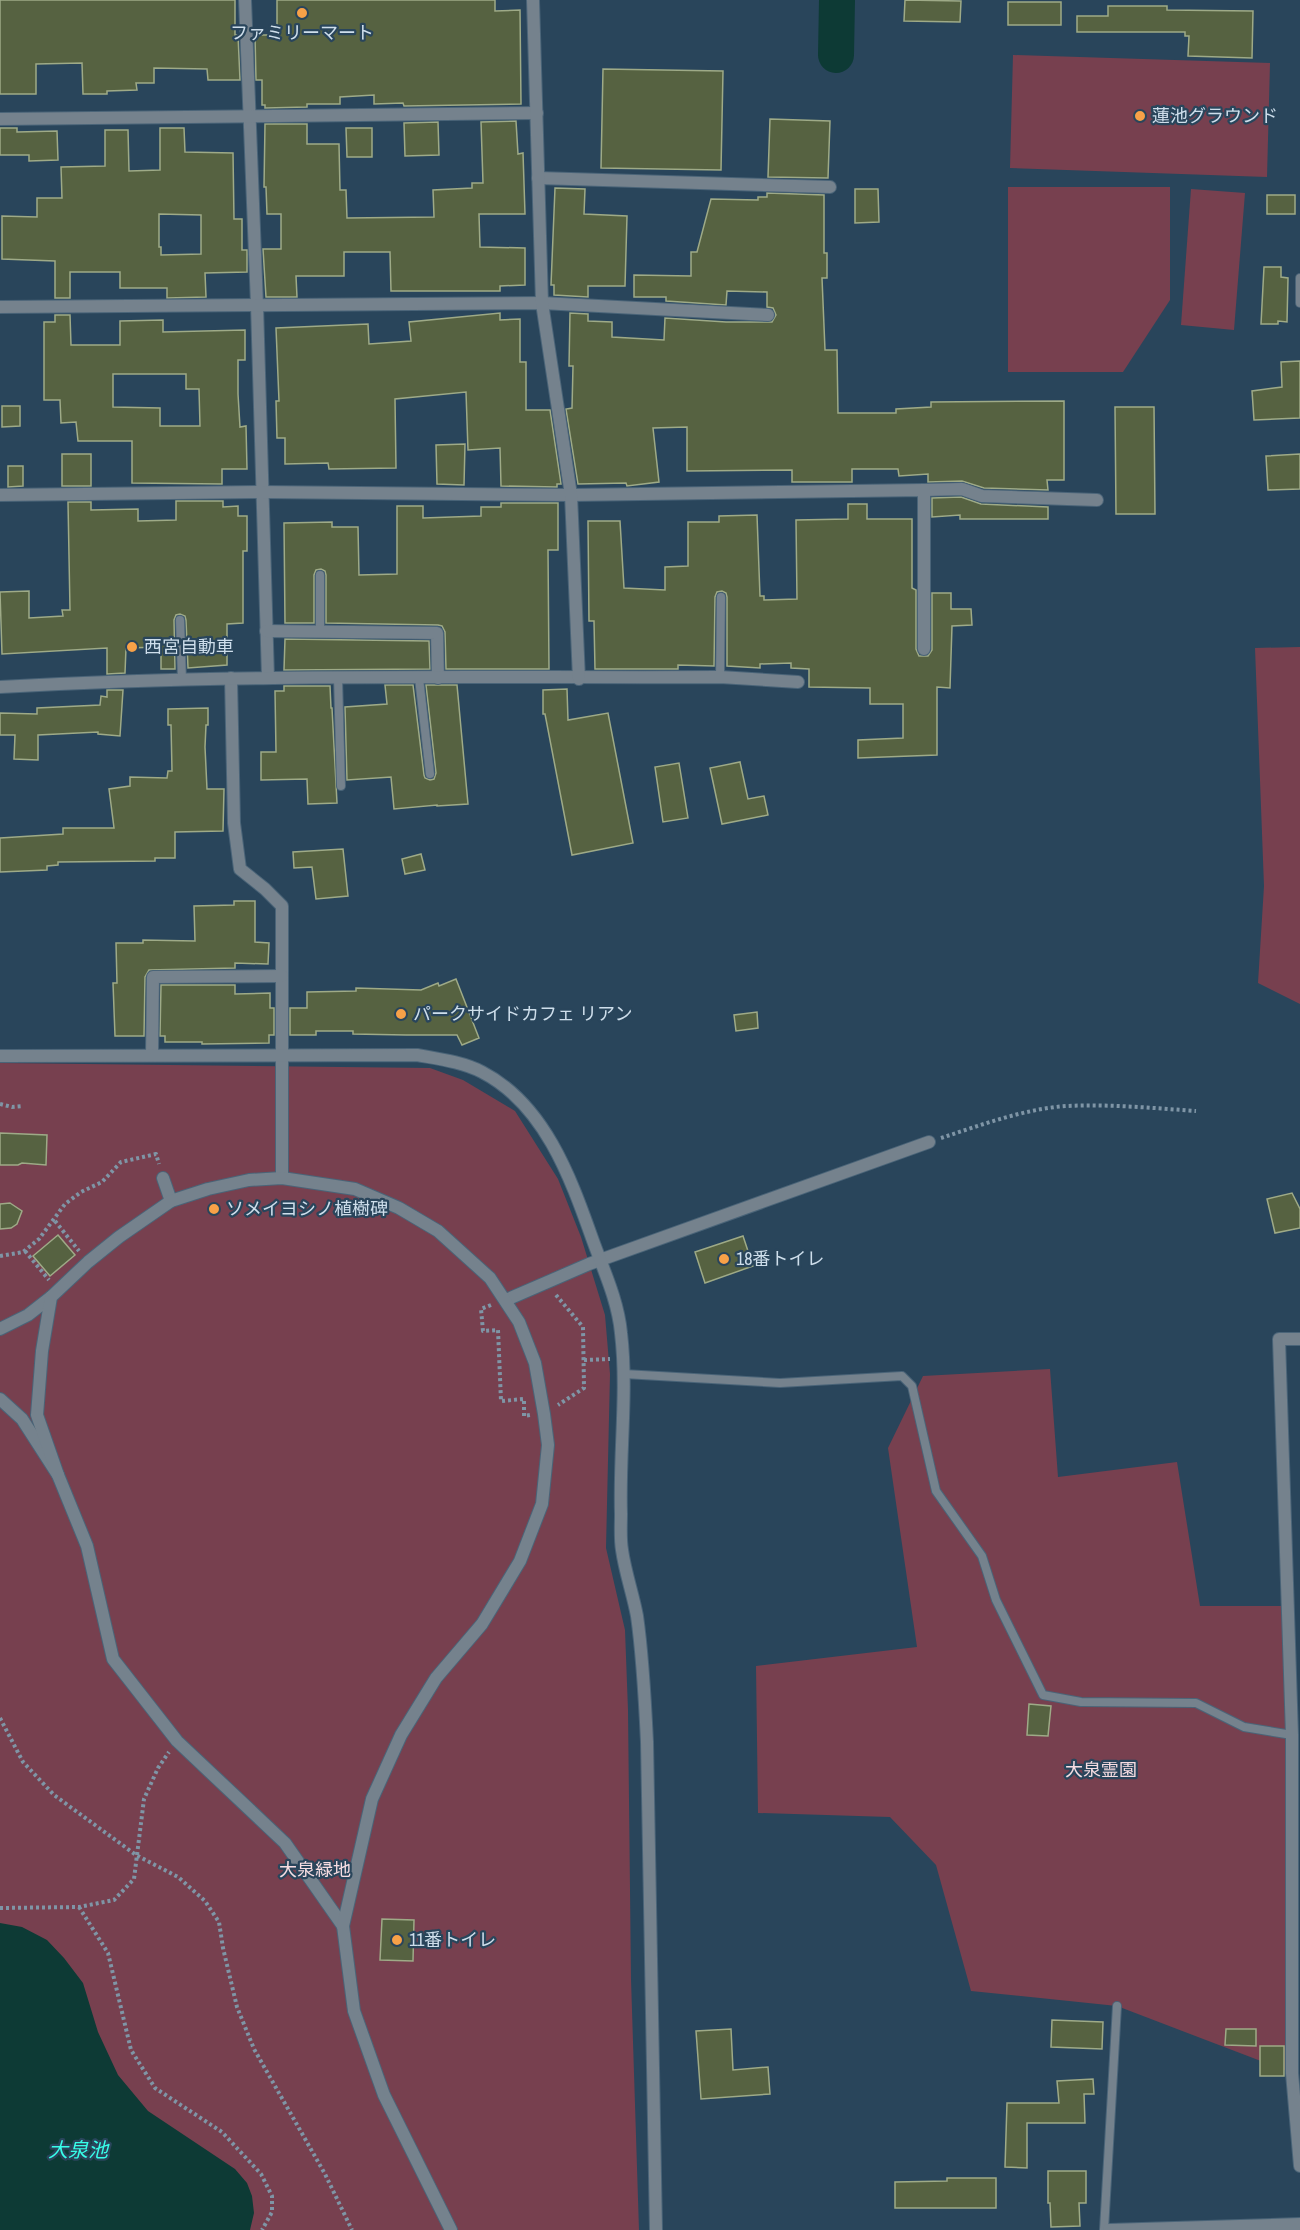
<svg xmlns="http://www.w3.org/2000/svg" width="1300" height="2230" viewBox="0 0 1300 2230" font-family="'Archivo Narrow','Noto Sans JP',sans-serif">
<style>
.green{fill:#77404f}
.water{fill:#0d3a35}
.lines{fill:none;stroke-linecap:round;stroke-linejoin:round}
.river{stroke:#0d3a35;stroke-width:36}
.building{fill:#566241;stroke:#9eaa87;stroke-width:1.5;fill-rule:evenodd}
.service-casing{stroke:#4a6478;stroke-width:10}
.pedestrian-casing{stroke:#4a6478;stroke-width:14}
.minor-casing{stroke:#4a6478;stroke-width:14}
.tertiary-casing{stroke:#4a6478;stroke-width:14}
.path{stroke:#7f95a6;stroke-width:4;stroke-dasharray:3 3;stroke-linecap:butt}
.service{stroke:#75828d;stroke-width:8}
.pedestrian{stroke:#75828d;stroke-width:12}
.minor{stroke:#75828d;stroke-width:12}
.tertiary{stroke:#75828d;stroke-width:12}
.poi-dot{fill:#f7a148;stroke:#29455b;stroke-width:2}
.labels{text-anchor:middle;stroke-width:4.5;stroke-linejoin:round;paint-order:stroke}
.poi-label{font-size:18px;fill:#cedeeb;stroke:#29455b;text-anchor:start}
.park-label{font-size:18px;fill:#f7dde2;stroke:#29455b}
.water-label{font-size:20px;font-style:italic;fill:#37fee9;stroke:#29455b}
</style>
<rect width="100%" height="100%" fill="#29455b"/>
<g class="green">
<path d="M 1013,55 L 1270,63 L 1267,177 L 1010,168 Z"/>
<path d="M 1008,187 L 1170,187 L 1170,300 L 1123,372 L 1008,372 Z"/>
<path d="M 1191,189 L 1245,193 L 1234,330 L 1181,325 Z"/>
<path d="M 1300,647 L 1300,1004 L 1258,983 L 1264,886 L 1255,648 Z"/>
<path d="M 0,1063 L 430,1068 L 463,1080 L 515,1111 L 558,1179 L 581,1237 L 605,1315 L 610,1374 L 606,1548 L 625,1630 L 628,1710 L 631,1979 L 639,2230 L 0,2230 Z"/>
<path d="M 1050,1369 L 1058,1477 L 1177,1462 L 1200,1606 L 1288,1606 L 1292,2073 L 1117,2006 L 971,1991 L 936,1865 L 890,1817 L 758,1813 L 756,1666 L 917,1647 L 888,1448 L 923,1376 Z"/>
</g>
<path class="water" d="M 0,1923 L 22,1927 L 47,1940 L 64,1958 L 83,1983 L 98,2032 L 118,2075 L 148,2111 L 235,2169 L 247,2183 L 252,2196 L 254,2213 L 250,2230 L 0,2230 Z"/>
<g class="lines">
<path class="river" d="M 836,55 L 837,0"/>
</g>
<g class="building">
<path d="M 0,0 L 235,0 L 235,35 L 238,35 L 240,80 L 208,80 L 207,69 L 154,68 L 154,83 L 136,83 L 137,90 L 107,91 L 107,94 L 83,94 L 82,63 L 36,64 L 36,94 L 0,94 Z"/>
<path d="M 277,0 L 495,0 L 495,11 L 520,10 L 521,104 L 404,106 L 403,103 L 374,104 L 374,95 L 340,97 L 340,104 L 307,104 L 307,107 L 265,108 L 265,105 L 262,105 L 262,80 L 256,80 L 255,35 L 277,35 Z"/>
<path d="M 905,0 L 961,1 L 960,22 L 904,21 Z"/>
<rect x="1008" y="2" width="53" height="23"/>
<path d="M 1108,6 L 1167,6 L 1167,10 L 1253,11 L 1252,58 L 1188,56 L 1189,36 L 1185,36 L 1185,32 L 1077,32 L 1077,16 L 1108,16 Z"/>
<path d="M 603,69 L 723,71 L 721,170 L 601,168 Z"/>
<path d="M 770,119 L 830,121 L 828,178 L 768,177 Z"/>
<path d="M 516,121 L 518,154 L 523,153 L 525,214 L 479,214 L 480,247 L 525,248 L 525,285 L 500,286 L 500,291 L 391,291 L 390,252 L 344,252 L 344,276 L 296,276 L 297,297 L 266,297 L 263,249 L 281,249 L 281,214 L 267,214 L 266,187 L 264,187 L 265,124 L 307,124 L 307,144 L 339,144 L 340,190 L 346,190 L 347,218 L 434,217 L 433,190 L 472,188 L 472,183 L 483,183 L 481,122 Z"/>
<path d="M 438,122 L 439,155 L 405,156 L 404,123 Z"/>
<path d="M 0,128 L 17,128 L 17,132 L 57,131 L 58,160 L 29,161 L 29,155 L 0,155 Z"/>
<path d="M 160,128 L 184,128 L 185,152 L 233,153 L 234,219 L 242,219 L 242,250 L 247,250 L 247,272 L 205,273 L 206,297 L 167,298 L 167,288 L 120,288 L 120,272 L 70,272 L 70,298 L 55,298 L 55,261 L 2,259 L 2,216 L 37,217 L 37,198 L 62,198 L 61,167 L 105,166 L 105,130 L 128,130 L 129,171 L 160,170 ZM 159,214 L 201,215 L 201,254 L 161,255 L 161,247 L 159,247 Z"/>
<path d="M 346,128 L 372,128 L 372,157 L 347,157 Z"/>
<path d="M 555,188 L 585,189 L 584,214 L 627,216 L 625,286 L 588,286 L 588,297 L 554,295 L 554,285 L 551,285 Z"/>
<path d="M 855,189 L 878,189 L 879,222 L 855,223 Z"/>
<path d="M 767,193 L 824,195 L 824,253 L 827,253 L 827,278 L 822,278 L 825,350 L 837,350 L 838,413 L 896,413 L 896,409 L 931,407 L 931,402 L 1064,401 L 1064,480 L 1047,480 L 1048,490 L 984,488 L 962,481 L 928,482 L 928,474 L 899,476 L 898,469 L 852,469 L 852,482 L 792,482 L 792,470 L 687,471 L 687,427 L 653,428 L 659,482 L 627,486 L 626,483 L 578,484 L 566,409 L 572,408 L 573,366 L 569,366 L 570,313 L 588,314 L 588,321 L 612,322 L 612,337 L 664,340 L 665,318 L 726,322 L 772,322 L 776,315 L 773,308 L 767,307 L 767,292 L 727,291 L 726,305 L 666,301 L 666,297 L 634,297 L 634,275 L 691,276 L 691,252 L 697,252 L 711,199 L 758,200 L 758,197 L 767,197 Z"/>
<rect x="1267" y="195" width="28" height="19"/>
<path d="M 1264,267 L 1281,267 L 1281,277 L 1288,278 L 1287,322 L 1278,321 L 1278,324 L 1261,324 Z"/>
<path d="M 500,313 L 500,320 L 520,319 L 520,362 L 526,362 L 526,410 L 550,410 L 561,484 L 557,484 L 557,487 L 501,486 L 500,448 L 468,450 L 466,392 L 395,399 L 396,468 L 329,469 L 328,463 L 285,464 L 285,438 L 277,438 L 276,401 L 279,401 L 276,328 L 368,324 L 369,344 L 411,341 L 409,322 Z"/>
<path d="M 55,315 L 70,315 L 71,345 L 120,345 L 120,321 L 163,320 L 163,332 L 245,330 L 245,360 L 238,360 L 238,394 L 240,427 L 246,426 L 247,469 L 222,469 L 222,484 L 132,483 L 132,441 L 78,441 L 76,422 L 61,423 L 60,400 L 44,400 L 44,322 L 55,322 ZM 113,374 L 186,374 L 186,389 L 199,389 L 200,426 L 160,426 L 160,408 L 113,407 Z"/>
<path d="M 1300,361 L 1300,418 L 1254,420 L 1252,391 L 1282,387 L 1281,362 Z"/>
<path d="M 2,406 L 20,406 L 20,426 L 2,427 Z"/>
<path d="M 1115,407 L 1154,407 L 1155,514 L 1116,514 Z"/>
<path d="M 465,444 L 464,485 L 437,484 L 436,445 Z"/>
<rect x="62" y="454" width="29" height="32"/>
<path d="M 1300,454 L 1300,489 L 1268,490 L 1266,456 Z"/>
<path d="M 8,466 L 23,466 L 23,486 L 8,487 Z"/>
<path d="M 961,497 L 981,504 L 1048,507 L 1048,519 L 960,519 L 960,515 L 932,517 L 932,498 Z"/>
<path d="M 176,501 L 223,501 L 223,507 L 238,506 L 238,516 L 247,516 L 247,551 L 243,551 L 243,623 L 227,624 L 227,665 L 188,668 L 186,620 L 185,616 L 180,614 L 176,615 L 174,620 L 175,669 L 161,669 L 161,647 L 126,648 L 125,673 L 107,674 L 107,648 L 2,654 L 0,592 L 29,591 L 29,618 L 63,616 L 62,610 L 70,610 L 68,502 L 91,502 L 91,510 L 138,509 L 138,521 L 176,520 Z"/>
<path d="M 501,503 L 558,503 L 558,550 L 548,550 L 549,669 L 446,669 L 445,632 L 442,626 L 438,625 L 326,623 L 326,575 L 325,571 L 321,569 L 316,570 L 314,575 L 314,623 L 285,623 L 284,523 L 332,522 L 332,527 L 358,527 L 359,575 L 397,574 L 397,506 L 423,506 L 423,518 L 481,516 L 481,507 L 501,507 Z"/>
<path d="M 848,504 L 867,504 L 867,519 L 912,519 L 912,588 L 916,590 L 916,649 L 919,656 L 928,656 L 932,650 L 932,593 L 951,593 L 951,609 L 971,609 L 972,625 L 952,626 L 950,688 L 937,687 L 937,755 L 858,758 L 858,740 L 903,738 L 903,704 L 870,704 L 870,688 L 809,687 L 809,669 L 791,668 L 791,663 L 760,664 L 760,668 L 727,666 L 727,597 L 726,593 L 722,591 L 717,592 L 715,597 L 714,666 L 678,665 L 678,669 L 595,669 L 594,621 L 589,621 L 588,521 L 620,521 L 624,588 L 665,590 L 665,567 L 688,566 L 688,522 L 719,522 L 719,516 L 757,515 L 760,596 L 764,596 L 764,600 L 797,599 L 796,520 L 848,519 Z"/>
<path d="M 285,639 L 429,641 L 430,669 L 284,670 Z"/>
<path d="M 385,685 L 413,685 L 424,775 L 425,778 L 430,780 L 434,779 L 436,773 L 426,685 L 457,685 L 468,804 L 437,806 L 437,805 L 394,809 L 391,777 L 347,780 L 345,707 L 387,704 Z"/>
<path d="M 284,686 L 330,686 L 331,708 L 332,708 L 337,803 L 308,804 L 307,779 L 261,780 L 261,752 L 276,752 L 275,691 L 284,691 Z"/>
<path d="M 567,689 L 568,720 L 608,713 L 633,843 L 572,855 L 545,714 L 543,714 L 543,690 Z"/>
<path d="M 107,690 L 123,690 L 120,736 L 98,734 L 98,732 L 38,735 L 38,760 L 14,759 L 15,735 L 0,735 L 0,713 L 37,714 L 37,708 L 100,705 L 101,696 L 107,697 Z"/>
<path d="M 208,708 L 208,725 L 206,725 L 205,747 L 207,789 L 224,789 L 223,831 L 175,832 L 175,858 L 155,858 L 155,861 L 58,862 L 58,865 L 47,866 L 47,870 L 0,872 L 0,838 L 63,834 L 63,828 L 114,828 L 109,789 L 130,786 L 130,777 L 167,778 L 168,771 L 172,771 L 171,725 L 168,725 L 168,709 Z"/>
<path d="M 740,762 L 748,799 L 764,796 L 768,815 L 722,824 L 710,768 Z"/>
<path d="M 679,763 L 688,818 L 663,822 L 655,767 Z"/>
<path d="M 343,849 L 348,896 L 316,899 L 312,867 L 294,868 L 293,852 Z"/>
<path d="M 421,854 L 425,870 L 405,874 L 402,859 Z"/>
<path d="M 234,901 L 255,901 L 255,942 L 269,943 L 268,964 L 235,963 L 235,968 L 149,970 L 145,977 L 144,1036 L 115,1036 L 113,983 L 117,983 L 116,943 L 143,943 L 143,940 L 195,941 L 194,906 L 234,905 Z"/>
<path d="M 456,979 L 479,1038 L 462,1045 L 457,1035 L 406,1035 L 353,1034 L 353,1031 L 316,1031 L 316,1035 L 290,1035 L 290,1008 L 307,1008 L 307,992 L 356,991 L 356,988 L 421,990 L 438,983 L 439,986 Z"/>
<path d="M 161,985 L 235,985 L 235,994 L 270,993 L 270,1008 L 274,1008 L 274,1035 L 269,1035 L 269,1043 L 202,1044 L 202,1042 L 165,1042 L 165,1036 L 160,1036 Z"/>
<path d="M 757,1012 L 758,1028 L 736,1031 L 734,1015 Z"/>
<path d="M 0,1133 L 47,1135 L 46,1165 L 22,1163 L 18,1165 L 0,1165 Z"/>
<path d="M 1292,1193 L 1300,1209 L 1300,1228 L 1275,1233 L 1267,1199 Z"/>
<path d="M 10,1203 L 22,1211 L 17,1224 L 11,1228 L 0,1229 L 0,1204 Z"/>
<path d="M 58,1235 L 75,1255 L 50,1276 L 33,1256 Z"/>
<path d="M 743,1236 L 753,1266 L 705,1283 L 695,1252 Z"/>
<path d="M 1029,1704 L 1051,1706 L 1048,1736 L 1027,1735 Z"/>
<path d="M 382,1919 L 414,1920 L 413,1961 L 380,1960 Z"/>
<path d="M 1052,2020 L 1103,2022 L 1102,2049 L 1051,2047 Z"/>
<path d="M 731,2029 L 733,2070 L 768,2067 L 770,2094 L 701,2099 L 696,2031 Z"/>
<path d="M 1226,2029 L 1256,2029 L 1256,2046 L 1225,2045 Z"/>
<rect x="1260" y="2046" width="24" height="30"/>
<path d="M 1093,2079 L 1094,2094 L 1084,2094 L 1085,2123 L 1027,2123 L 1027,2168 L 1005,2167 L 1007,2103 L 1059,2103 L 1057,2081 Z"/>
<path d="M 1048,2171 L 1086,2171 L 1086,2203 L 1079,2203 L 1080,2226 L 1051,2227 L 1050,2203 L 1048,2203 Z"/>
<path d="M 947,2178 L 996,2178 L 996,2208 L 895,2208 L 895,2182 L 947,2181 Z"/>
</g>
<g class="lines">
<g class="service-casing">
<g id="service">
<path d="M 1300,303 L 1300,278"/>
<path d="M 320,575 L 320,632"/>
<path d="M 180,620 L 182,680"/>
<path d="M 720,677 L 721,597"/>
<path d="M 338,678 L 341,786"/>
<path d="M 419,678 L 430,774"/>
<path d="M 624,1374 L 780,1383 L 902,1376 L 912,1386 L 936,1491 L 982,1556 L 996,1600 L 1043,1695 L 1081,1702 L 1196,1703 L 1244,1727 L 1292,1735"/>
<path d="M 1104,2230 L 1117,2006"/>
</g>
</g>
<g class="pedestrian-casing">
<g id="pedestrian">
<path d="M 282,1055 L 282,1178"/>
<path d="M 163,1178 L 171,1201"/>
<path d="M 506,1300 L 589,1264 L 929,1142"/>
<path d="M 0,1329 L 28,1315 L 51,1297"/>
<path d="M 0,1399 L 22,1419 L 58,1475 L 87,1546 L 113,1659 L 177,1741 L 285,1843 L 343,1926"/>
<path d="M 58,1475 L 37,1415 L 42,1351 L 51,1297 L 88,1262 L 119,1237 L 171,1201 L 208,1189 L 249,1180 L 282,1178 L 355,1189 L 399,1208 L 438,1231 L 490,1278 L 519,1322 L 535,1363 L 544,1414 L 548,1445 L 542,1504 L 520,1561 L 482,1624 L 436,1678 L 401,1735 L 372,1799 L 343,1926 L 354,2011 L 384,2095 L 451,2230"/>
</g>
</g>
<g class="minor-casing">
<g id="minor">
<path d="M 245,0 L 257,305 L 268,678"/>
<path d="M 0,119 L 537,113"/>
<path d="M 538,178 L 830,187"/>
<path d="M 0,307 L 542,303 L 768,315"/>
<path d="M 924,490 L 962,489 L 982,496 L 1097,500"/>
<path d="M 0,495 L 262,492 L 571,495 L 924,490 L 924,649"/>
<path d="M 266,631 L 437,633 L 438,678"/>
<path d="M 231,678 L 234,823 L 240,869 L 265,889 L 282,906 L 282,1055"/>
<path d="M 0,687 C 240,673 480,678 720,677 L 798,682"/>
<path d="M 152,1055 L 153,977 L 282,976"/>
<path d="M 0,1056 L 417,1055 C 439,1059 463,1062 482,1072 C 544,1104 570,1176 592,1238 C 603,1269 618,1300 621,1333 C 628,1392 619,1453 621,1514 C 621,1525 620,1538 622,1550 C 625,1572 633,1594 637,1616 C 643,1658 645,1700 647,1742 L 656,2230"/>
<path d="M 1300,1339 L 1279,1339 L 1292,1735 L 1292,2073 L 1300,2166"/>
<path d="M 1109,2230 L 1300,2224"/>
</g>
</g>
<g class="tertiary-casing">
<path id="tertiary" d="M 533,0 L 542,303 L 571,495 L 579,679"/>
</g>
<g class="path">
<path d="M 0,1104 L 12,1107 L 23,1106"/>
<path d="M 941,1138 C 981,1125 1024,1109 1066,1106 C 1110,1104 1153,1108 1196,1111"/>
<path d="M 55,1221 L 79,1251"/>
<path d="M 25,1251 L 49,1280"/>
<path d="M 0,1256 L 23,1252 L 39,1239 L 65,1204 L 81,1192 L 102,1182 L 121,1162 L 156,1154 L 159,1164"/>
<path d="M 556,1295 L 583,1327 L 584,1388 L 558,1405"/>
<path d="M 491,1305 L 481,1309 L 483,1331 L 498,1330 L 501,1401 L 524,1399 L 524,1416 L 530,1415"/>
<path d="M 584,1360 L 610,1359"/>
<path d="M 0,1718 L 23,1762 L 54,1795 L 136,1855 L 178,1877 L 205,1901 L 219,1922 L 223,1948 L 237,2007 L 254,2049 L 325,2174 L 352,2230"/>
<path d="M 79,1907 L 108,1953 L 131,2050 L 155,2088 L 222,2132 L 261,2174 L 272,2196 L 272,2212 L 262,2230"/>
<path d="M 0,1908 L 79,1907 L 114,1900 L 134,1879 L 144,1799 L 158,1768 L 169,1752"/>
</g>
<use href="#service" class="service"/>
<use href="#pedestrian" class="pedestrian"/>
<use href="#minor" class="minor"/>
<use href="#tertiary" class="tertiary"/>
</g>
<g class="poi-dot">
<circle cx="302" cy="13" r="6"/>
<circle cx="1140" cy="116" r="6"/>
<circle cx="132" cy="647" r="6"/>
<circle cx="401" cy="1014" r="6"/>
<circle cx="214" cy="1209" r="6"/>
<circle cx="724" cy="1259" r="6"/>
<circle cx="397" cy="1940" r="6"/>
</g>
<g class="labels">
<g class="poi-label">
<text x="302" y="39" text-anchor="middle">ファミリーマート</text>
<text x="1152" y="122">蓮池グラウンド</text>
<text x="144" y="653">西宮自動車</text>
<text x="413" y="1020">パークサイドカフェ リアン</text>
<text x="226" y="1215">ソメイヨシノ植樹碑</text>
<text x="736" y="1265">18番トイレ</text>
<text x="409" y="1946">11番トイレ</text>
</g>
<g class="park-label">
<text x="1101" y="1776">大泉霊園</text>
<text x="315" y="1876">大泉緑地</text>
</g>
<g class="water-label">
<text x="78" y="2157">大泉池</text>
</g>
</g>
</svg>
